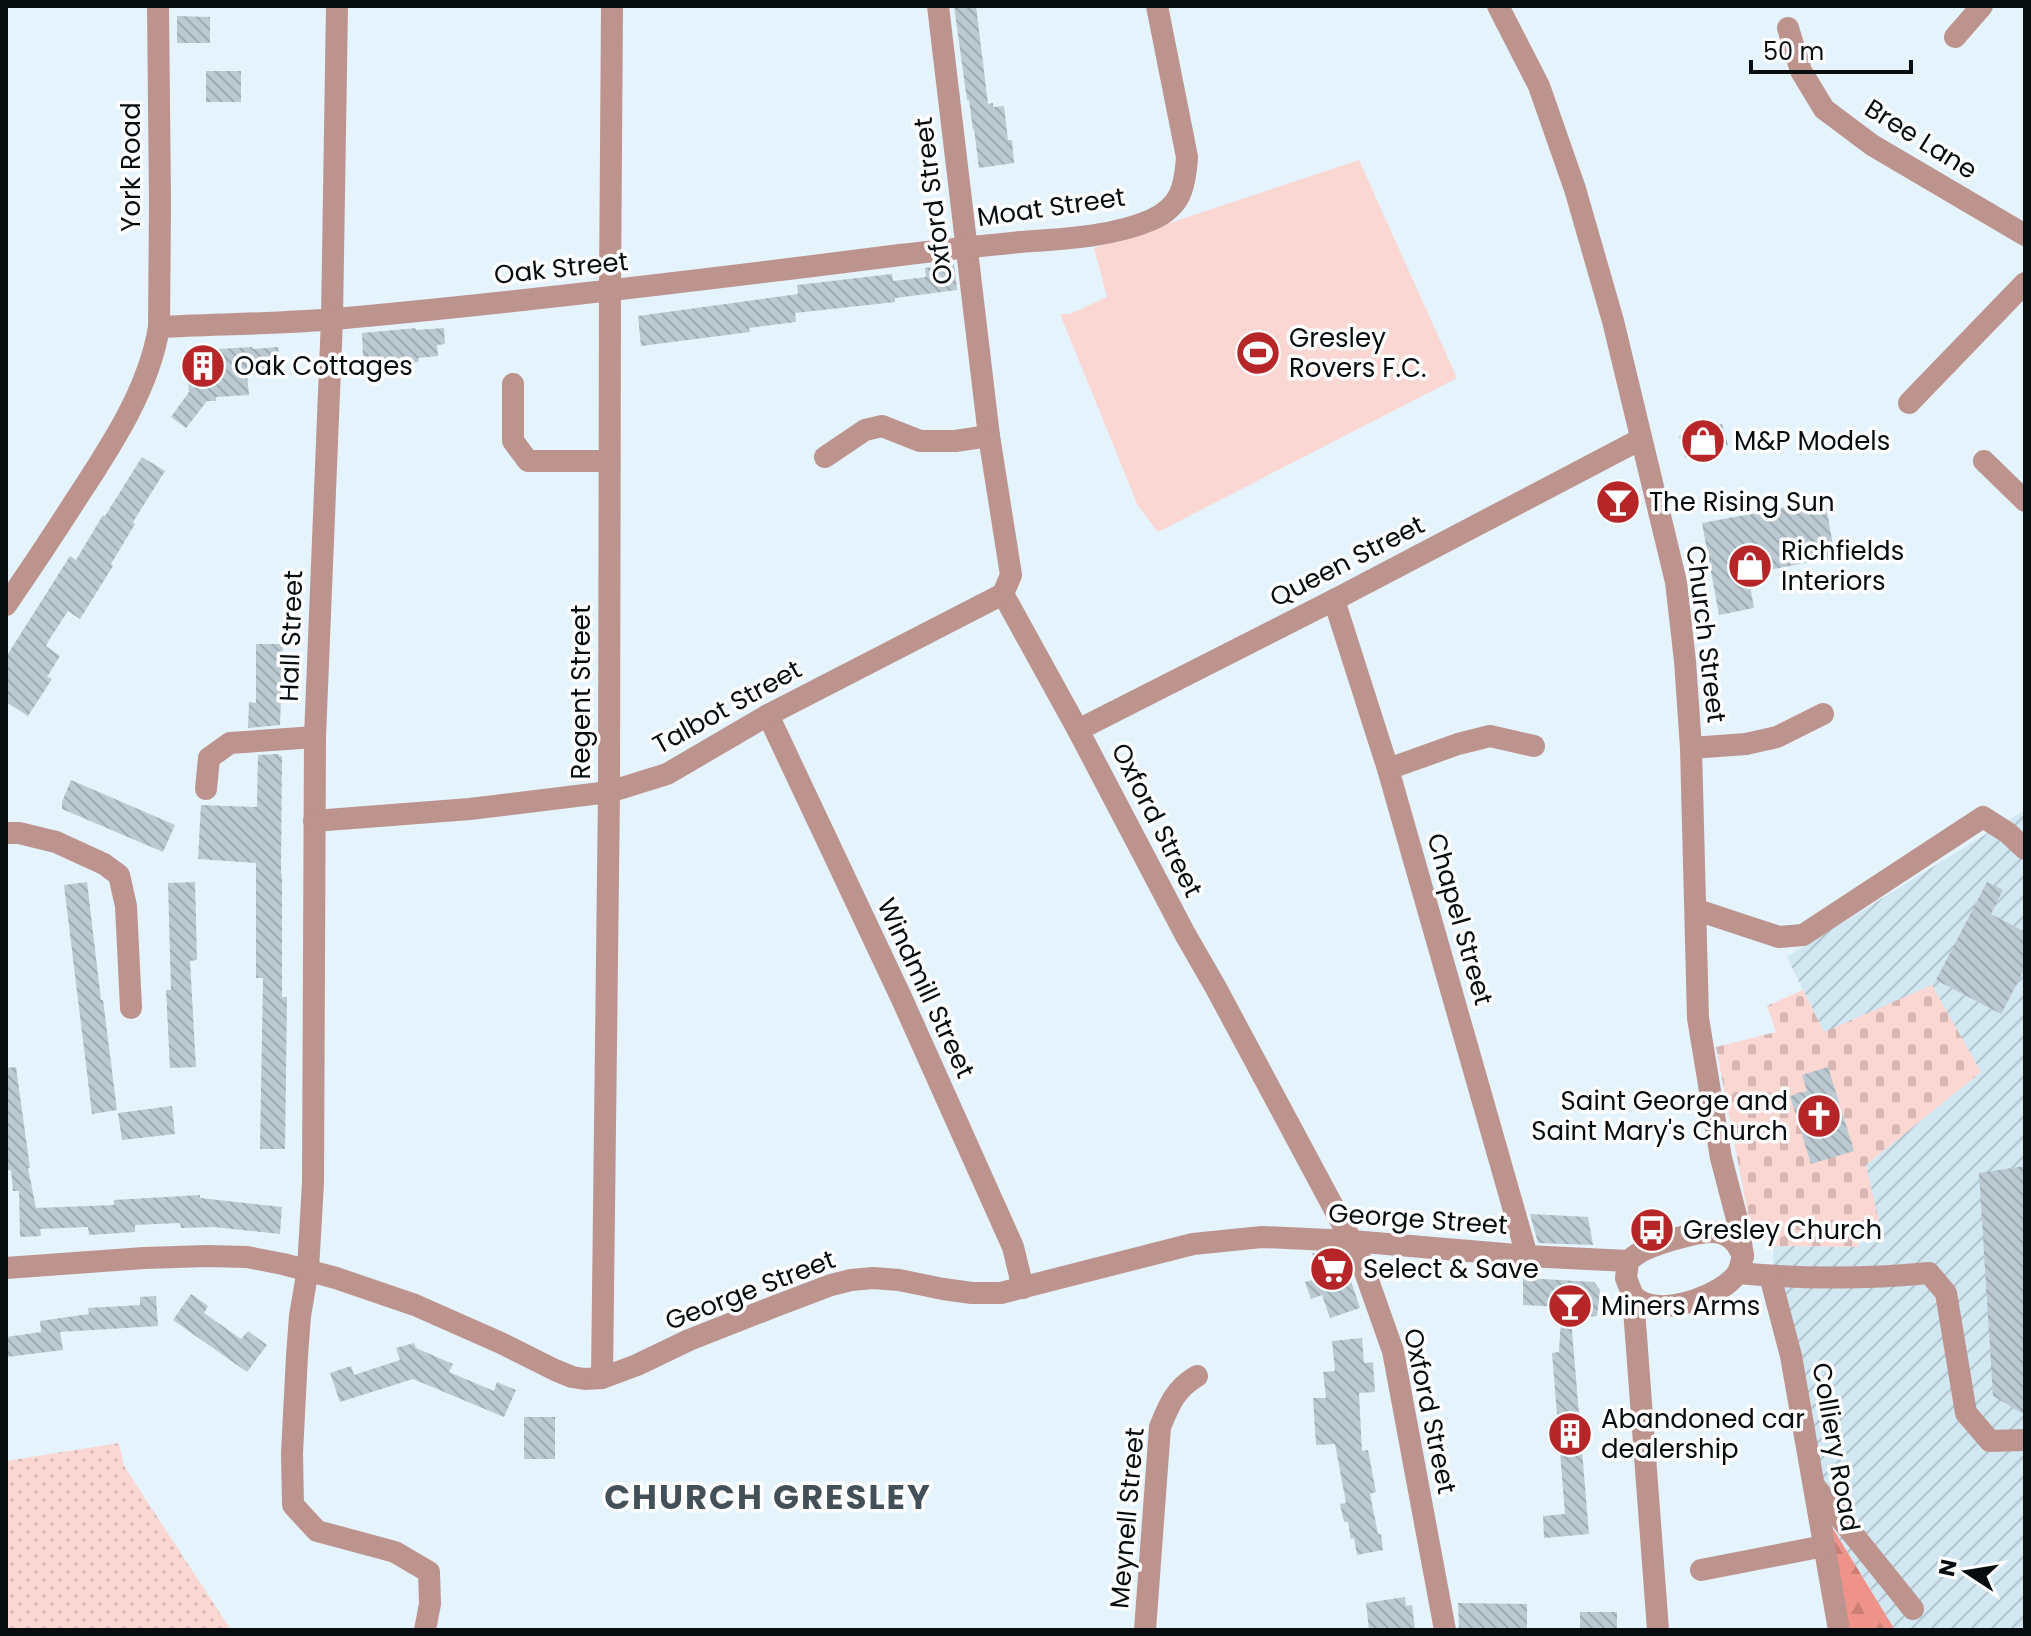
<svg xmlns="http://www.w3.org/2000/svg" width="2031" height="1636" viewBox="0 0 2031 1636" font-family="Poppins,sans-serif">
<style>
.industrial{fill:url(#industrial-furrows)}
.green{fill:url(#green-dots)}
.forest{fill:url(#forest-firs)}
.cemetery{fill:url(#cemetery-stones)}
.pitch{fill:#fbd7d3}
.building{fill:url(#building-back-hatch)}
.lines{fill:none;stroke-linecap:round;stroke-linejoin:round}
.minor{stroke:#bd938e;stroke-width:22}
.tertiary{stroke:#bd938e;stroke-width:22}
.labels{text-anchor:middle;stroke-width:7;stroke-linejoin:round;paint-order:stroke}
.street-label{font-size:26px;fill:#070c0f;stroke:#fefefe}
.poi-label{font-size:26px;fill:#070c0f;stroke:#fefefe;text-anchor:start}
.district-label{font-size:34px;font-weight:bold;letter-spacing:2px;fill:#445057;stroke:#fefefe}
</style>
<defs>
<pattern id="industrial-furrows" width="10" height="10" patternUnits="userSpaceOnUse" patternTransform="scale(2)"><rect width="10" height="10" fill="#d1e7f2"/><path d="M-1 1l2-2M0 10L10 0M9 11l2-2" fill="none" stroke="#b2c5ce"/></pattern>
<pattern id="green-dots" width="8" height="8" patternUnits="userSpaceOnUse" patternTransform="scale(2)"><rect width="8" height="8" fill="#fbd7d3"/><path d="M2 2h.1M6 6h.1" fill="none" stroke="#d6b7b4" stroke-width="1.8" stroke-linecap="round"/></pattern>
<pattern id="forest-firs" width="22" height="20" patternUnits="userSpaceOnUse" patternTransform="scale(2)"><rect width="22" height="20" fill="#ef928a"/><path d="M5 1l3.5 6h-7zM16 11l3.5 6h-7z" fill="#cb7d76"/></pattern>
<pattern id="cemetery-stones" width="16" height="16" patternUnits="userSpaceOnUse" patternTransform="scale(2)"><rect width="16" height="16" fill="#fbd7d3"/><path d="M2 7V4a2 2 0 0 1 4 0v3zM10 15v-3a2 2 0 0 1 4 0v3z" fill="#d6b7b4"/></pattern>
<pattern id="building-back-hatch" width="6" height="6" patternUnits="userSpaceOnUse" patternTransform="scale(2)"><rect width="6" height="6" fill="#bbcad2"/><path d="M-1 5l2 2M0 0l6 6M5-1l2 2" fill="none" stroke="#9facb3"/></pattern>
</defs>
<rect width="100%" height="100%" fill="#e5f3fc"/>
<path class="industrial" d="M 2025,810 L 2025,1630 L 1895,1630 L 1805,1482 L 1775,1302 L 1773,1246 L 1859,1247 L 1856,1224 L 1879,1222 L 1865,1165 L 1981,1072 L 1824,1032 L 1787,957 Z"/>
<path class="green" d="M 119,1443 L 124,1466 L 231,1630 L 6,1630 L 6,1461 Z"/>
<path class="forest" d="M 1829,1522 L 1895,1630 L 1848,1630 Z"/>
<path class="cemetery" d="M 1932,985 L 1981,1072 L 1866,1165 L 1879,1222 L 1856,1224 L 1859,1247 L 1773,1246 L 1750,1225 L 1716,1047 L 1776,1032 L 1767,1006 L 1803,990 L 1824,1032 Z"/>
<path class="pitch" d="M 1359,160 L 1457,378 L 1158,532 L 1138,506 L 1060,314 L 1070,314 L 1107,297 L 1094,248 Z"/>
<g class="building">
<path d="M 954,6 L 976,6 L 988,104 L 993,103 L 993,107 L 1004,106 L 1008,140 L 1012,140 L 1014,163 L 979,168 L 974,129 L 973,130 L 969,100 L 967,100 Z"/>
<path d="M 177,16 L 210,17 L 210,43 L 177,43 Z"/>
<rect x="206" y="71" width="35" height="31"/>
<path d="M 954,264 L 957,290 L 895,298 L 895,302 L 795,313 L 796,322 L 749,328 L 750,332 L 641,346 L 638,316 L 798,294 L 797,285 L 892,274 L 893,281 L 926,277 L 925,268 Z"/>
<path d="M 416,328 L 416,330 L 444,328 L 445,344 L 437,345 L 438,356 L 418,358 L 419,362 L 371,365 L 371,356 L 363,357 L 362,333 Z"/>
<path d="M 252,347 L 253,349 L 278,347 L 280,367 L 254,370 L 255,375 L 247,375 L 249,395 L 216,397 L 216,401 L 207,401 L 186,428 L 171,417 L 189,392 L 186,351 Z"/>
<path d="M 1722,424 L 1728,445 L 1685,458 L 1679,436 Z"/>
<path d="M 142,457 L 165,471 L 133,522 L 135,524 L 111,564 L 113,566 L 80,619 L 68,611 L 49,640 L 46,646 L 60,656 L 47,677 L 52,679 L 28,716 L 6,702 L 6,657 L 70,556 L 76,560 L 103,515 L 105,516 Z"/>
<path d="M 1825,500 L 1835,557 L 1748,574 L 1754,608 L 1719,615 L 1702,523 Z"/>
<path d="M 256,644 L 283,644 L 280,725 L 248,728 L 249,702 L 256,703 Z"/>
<path d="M 279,754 L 279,756 L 282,756 L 281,874 L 282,874 L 282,997 L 287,997 L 285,1149 L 260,1149 L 263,978 L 256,978 L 256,863 L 198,859 L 201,805 L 257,807 L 258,755 Z"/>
<path d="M 71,780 L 175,825 L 163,852 L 62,809 L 62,802 Z"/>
<path d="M 87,882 L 101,1000 L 103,1000 L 117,1110 L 92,1114 L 64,885 Z"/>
<path d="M 195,882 L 197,960 L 190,961 L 196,1067 L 170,1068 L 166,990 L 171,990 L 168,883 Z"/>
<path d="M 1987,882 L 2003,890 L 1991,914 L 2025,932 L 2025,968 L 2001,1014 L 1936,980 Z"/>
<path d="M 16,1067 L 30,1168 L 28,1168 L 36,1208 L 114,1205 L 114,1200 L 200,1195 L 200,1198 L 282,1207 L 280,1234 L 214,1227 L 181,1228 L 180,1223 L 135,1225 L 135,1232 L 89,1235 L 88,1227 L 40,1229 L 41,1236 L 20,1237 L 19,1191 L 13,1191 L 11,1170 L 6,1171 L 6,1068 Z"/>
<path d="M 1828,1067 L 1854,1151 L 1811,1164 L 1790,1096 L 1807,1091 L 1802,1075 Z"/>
<path d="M 172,1106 L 175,1134 L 122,1140 L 118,1113 Z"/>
<path d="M 2025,1166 L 2025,1415 L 1993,1396 L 1979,1173 Z"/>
<path d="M 1530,1214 L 1588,1217 L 1593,1245 L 1538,1243 Z"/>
<path d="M 1312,1253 L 1339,1256 L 1344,1260 L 1360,1308 L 1330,1318 L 1322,1295 L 1311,1299 L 1305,1282 L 1320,1278 Z"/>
<path d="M 1523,1278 L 1594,1282 L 1600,1290 L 1597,1316 L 1561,1319 L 1561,1307 L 1523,1305 Z"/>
<path d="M 191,1294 L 208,1306 L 204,1313 L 241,1339 L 248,1331 L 267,1345 L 247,1372 L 173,1320 Z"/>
<path d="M 156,1296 L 158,1326 L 60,1332 L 63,1350 L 6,1357 L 6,1337 L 41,1332 L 40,1321 L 89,1314 L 88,1308 L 140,1305 L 140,1297 Z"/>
<path d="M 1571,1319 L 1589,1534 L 1544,1538 L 1543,1516 L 1565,1514 L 1552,1353 L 1559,1352 L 1561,1320 Z"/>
<path d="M 1362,1338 L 1364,1363 L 1373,1362 L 1375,1392 L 1359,1393 L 1362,1451 L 1368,1450 L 1376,1492 L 1370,1494 L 1378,1534 L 1381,1534 L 1383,1550 L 1357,1555 L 1354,1538 L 1351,1539 L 1348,1522 L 1344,1522 L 1340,1504 L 1346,1503 L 1335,1444 L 1316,1445 L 1313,1398 L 1326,1398 L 1323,1372 L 1335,1371 L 1332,1341 Z"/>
<path d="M 414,1343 L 416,1348 L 453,1364 L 449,1372 L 494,1391 L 497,1382 L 516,1390 L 504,1417 L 413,1379 L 340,1402 L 330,1373 L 351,1366 L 354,1375 L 400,1360 L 396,1348 Z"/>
<rect x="524" y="1417" width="31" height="42"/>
<path d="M 1405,1597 L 1406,1606 L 1412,1605 L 1415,1630 L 1369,1630 L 1366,1603 Z"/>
<path d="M 1458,1603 L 1527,1604 L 1527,1630 L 1473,1630 L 1473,1628 L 1459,1628 Z"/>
<rect x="1580" y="1612" width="37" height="18"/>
</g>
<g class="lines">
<g class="minor">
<path d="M 337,6 L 332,319 L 315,737 L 313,1183 L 308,1269 L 300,1316 L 297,1356 L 292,1453 L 293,1505 L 317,1531 L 395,1552 L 429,1572 L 430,1604 L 425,1630"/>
<path d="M 938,6 L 989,436 L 1011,575 L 1003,594 L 1078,730 L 1185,934 L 1216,988 L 1359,1255 L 1393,1351 L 1445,1630"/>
<path d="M 1788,28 L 1801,71 L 1824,109 L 1872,145 L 2025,235"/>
<path d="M 1955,37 L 1982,6"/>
<path d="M 159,327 C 218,324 276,324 335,319 C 523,302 712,279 900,255 C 940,250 980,246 1020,242 C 1061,239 1112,237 1151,220 C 1181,207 1185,187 1187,157 L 1157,6"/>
<path d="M 513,384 L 513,441 L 528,461 L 609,461"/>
<path d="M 1909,403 L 2025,283"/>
<path d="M 825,457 L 865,430 L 882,426 L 920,441 L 955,441 L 989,436"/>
<path d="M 1984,461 L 2025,501"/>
<path d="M 1334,600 L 1388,769 L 1527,1256"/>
<path d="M 768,715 L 901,997 L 1013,1247 L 1023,1288"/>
<path d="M 1078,730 L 1334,600 L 1641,439"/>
<path d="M 1691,748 L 1746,744 L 1777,737 L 1823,714"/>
<path d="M 1388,769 L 1458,744 L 1490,736 L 1534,746"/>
<path d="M 206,789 L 209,758 L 230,743 L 315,737"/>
<path d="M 314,821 L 470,809 L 609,792 L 667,774 L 768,715 L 1003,594"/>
<path d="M 6,833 L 19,833 L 56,842 L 104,864 L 119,875 L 126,906 L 131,1008"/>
<path d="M 1697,910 L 1779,937 L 1803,935 L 1983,817 L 2008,833 L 2025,849"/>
<path d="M 6,1268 L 144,1258 L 208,1256 L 247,1257 L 283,1264 L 336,1278 L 415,1305 L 501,1343 L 555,1370 L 572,1377 L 585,1379 L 602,1378 L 637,1365 L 689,1340 L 773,1307 L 831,1285 L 851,1280 L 873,1278 L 899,1280 L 943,1289 L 972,1293 L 1001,1293 L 1193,1244 L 1262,1237 L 1352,1241 L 1527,1256 L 1628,1261"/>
<path d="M 1738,1273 C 1801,1279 1867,1279 1929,1273 L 1946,1293 L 1966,1413 L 1990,1441 L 2025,1440"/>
<path d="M 1770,1276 L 1791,1356 L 1839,1630"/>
<path d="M 602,1378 L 609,792 L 610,291 L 612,6"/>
<path d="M 1816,1488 L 1913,1609"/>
<path d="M 1701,1570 L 1824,1546"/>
<path d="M 1145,1630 L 1160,1427 C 1169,1405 1175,1389 1197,1376"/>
</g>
<g class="tertiary">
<path d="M 1498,6 L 1539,86 L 1575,189 L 1613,321 L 1676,582 L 1685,661 L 1691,748 L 1698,1018 L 1721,1158 L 1738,1223 L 1743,1256"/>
<path d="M 6,605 C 30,570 54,534 77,498 C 111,446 149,389 159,327 L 160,202 L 158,6"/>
<path d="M 1633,1296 C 1637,1299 1640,1301 1644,1303 C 1670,1313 1720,1296 1737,1274 C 1740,1270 1741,1262 1743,1256 C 1738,1246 1734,1238 1723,1234 C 1707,1227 1659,1243 1644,1250 C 1638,1253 1633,1257 1628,1261 L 1626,1278 L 1633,1296 L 1658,1630"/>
</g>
</g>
<defs>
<g id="stadium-disc" transform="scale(2.3)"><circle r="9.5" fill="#b62629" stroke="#fefefe"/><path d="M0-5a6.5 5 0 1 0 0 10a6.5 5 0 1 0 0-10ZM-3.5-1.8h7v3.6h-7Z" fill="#fff"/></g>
<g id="building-disc" transform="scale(2.3)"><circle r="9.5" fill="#b62629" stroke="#fefefe"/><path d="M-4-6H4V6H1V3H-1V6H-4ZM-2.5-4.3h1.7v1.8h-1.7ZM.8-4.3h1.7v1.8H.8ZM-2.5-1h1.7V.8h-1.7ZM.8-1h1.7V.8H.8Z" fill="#fff"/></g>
<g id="shop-disc" transform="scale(2.3)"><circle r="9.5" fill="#b62629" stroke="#fefefe"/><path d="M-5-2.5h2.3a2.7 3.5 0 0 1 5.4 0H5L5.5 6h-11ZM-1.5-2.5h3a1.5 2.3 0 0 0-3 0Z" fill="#fff"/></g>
<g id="bar-disc" transform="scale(2.3)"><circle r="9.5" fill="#b62629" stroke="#fefefe"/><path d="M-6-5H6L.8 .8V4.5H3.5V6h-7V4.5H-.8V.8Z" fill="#fff"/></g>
<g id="church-disc" transform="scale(2.3)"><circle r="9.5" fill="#b62629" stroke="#fefefe"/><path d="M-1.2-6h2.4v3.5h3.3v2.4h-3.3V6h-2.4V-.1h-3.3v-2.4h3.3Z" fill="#fff"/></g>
<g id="bus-disc" transform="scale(2.3)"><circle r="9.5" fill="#b62629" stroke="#fefefe"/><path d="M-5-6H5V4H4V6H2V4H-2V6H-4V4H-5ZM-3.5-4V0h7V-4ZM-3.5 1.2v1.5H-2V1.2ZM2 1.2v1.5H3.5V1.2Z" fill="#fff"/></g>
<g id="supermarket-disc" transform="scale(2.3)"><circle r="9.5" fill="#b62629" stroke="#fefefe"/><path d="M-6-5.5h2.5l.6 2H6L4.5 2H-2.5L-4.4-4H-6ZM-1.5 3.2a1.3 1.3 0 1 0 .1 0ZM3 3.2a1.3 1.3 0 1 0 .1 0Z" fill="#fff"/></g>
</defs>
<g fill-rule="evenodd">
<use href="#stadium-disc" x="1258" y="353"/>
<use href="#building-disc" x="203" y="366"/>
<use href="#shop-disc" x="1703" y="441"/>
<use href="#bar-disc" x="1618" y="502"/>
<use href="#shop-disc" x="1750" y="566"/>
<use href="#church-disc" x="1819" y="1116"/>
<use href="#bus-disc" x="1652" y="1230"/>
<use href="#supermarket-disc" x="1332" y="1269"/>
<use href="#bar-disc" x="1570" y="1306"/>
<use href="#building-disc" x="1570" y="1434"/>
</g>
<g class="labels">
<g class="street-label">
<text transform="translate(1921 139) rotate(32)" y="9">Bree Lane</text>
<text transform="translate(131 167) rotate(-90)" y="9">York Road</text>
<text transform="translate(933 201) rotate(-97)" y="9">Oxford Street</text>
<text transform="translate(1051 207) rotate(-8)" y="9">Moat Street</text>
<text transform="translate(561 268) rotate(-6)" y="9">Oak Street</text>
<text transform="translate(1347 561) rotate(-27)" y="9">Queen Street</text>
<text transform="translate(1706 634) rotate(83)" y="9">Church Street</text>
<text transform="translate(291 636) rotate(-88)" y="9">Hall Street</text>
<text transform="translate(581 692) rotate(-90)" y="9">Regent Street</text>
<text transform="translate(727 707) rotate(-29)" y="9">Talbot Street</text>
<text transform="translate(1157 820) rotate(63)" y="9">Oxford Street</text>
<text transform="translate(1460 919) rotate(74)" y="9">Chapel Street</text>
<text transform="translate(926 988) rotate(65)" y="9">Windmill Street</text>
<text transform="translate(1418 1219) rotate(4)" y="9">George Street</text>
<text transform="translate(750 1290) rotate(-21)" y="9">George Street</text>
<text transform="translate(1430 1411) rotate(78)" y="9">Oxford Street</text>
<text transform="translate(1836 1447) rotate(80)" y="9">Colliery Road</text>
<text transform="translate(1127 1518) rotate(-85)" y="9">Meynell Street</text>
</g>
<g class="poi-label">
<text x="1289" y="347">Gresley<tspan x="1289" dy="30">Rovers F.C.</tspan></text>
<text x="234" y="375">Oak Cottages</text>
<text x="1734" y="450">M&amp;P Models</text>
<text x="1649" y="511">The Rising Sun</text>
<text x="1781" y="560">Richfields<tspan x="1781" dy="30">Interiors</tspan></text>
<text x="1788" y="1110" text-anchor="end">Saint George and<tspan x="1788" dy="30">Saint Mary's Church</tspan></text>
<text x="1683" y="1239">Gresley Church</text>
<text x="1363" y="1278">Select &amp; Save</text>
<text x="1601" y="1315">Miners Arms</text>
<text x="1601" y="1428">Abandoned car<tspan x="1601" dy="30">dealership</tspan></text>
</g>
<g class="district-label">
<text x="768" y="1509">CHURCH GRESLEY</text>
</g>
</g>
<rect width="2031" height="1636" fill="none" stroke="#070c0f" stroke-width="16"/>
<g transform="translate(1967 1572) rotate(282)" stroke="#fefefe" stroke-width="6" paint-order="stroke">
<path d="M0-6L14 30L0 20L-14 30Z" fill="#070c0f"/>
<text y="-12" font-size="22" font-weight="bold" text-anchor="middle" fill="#070c0f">N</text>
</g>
<path d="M1751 60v12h160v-12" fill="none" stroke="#070c0f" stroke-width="4"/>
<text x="1763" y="60" font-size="24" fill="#070c0f" stroke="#fefefe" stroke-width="6" paint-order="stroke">50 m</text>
</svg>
